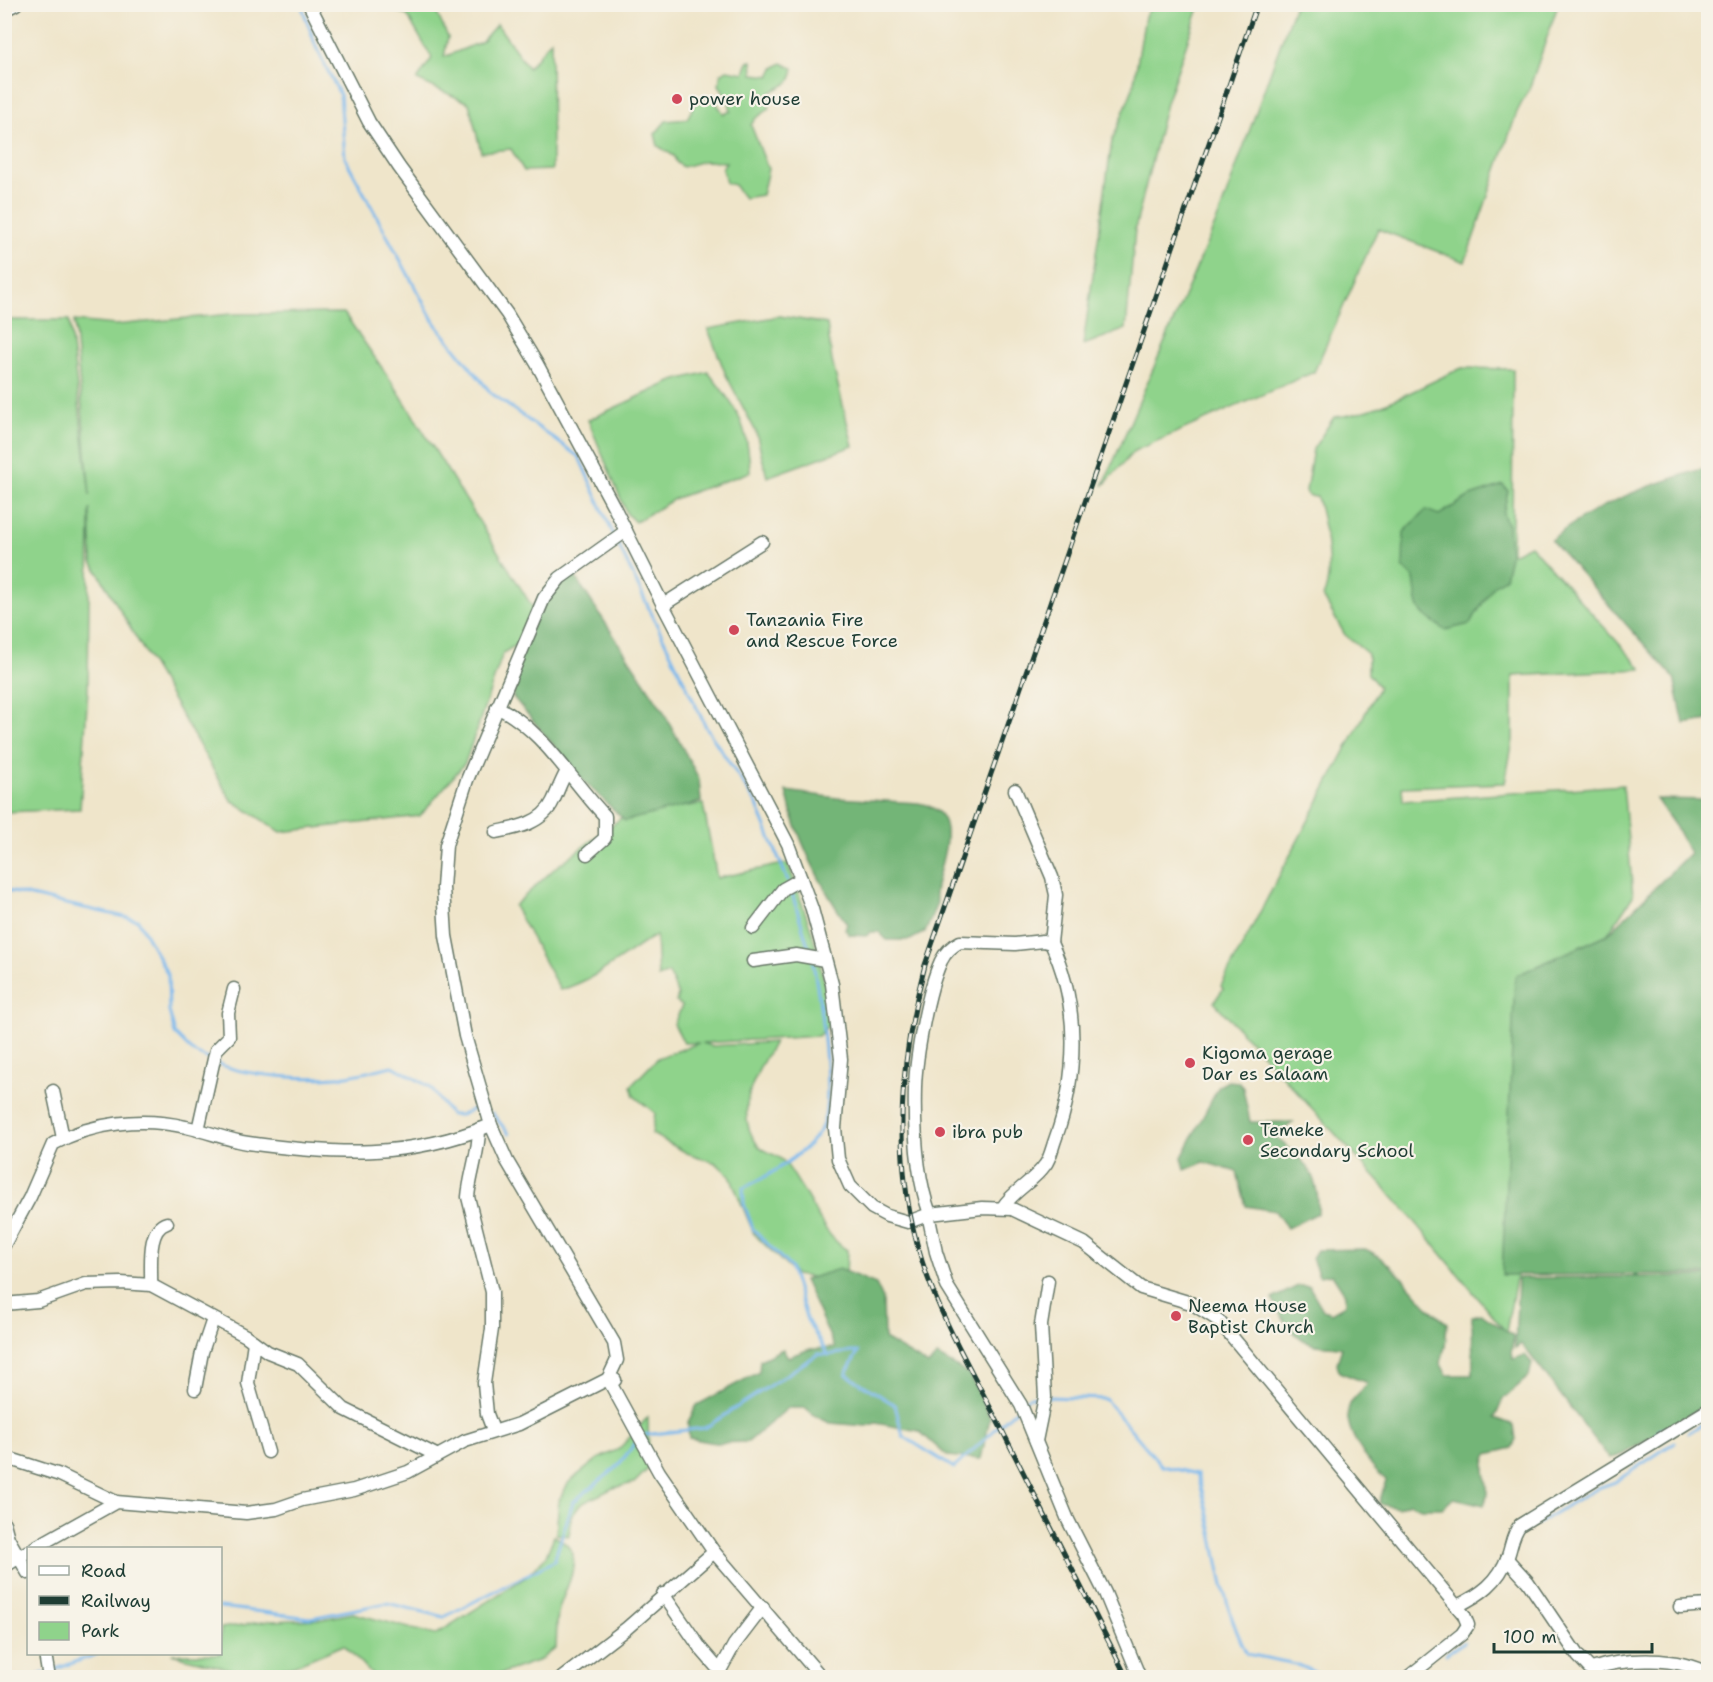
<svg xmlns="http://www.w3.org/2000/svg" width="1713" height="1682" viewBox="0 0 1713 1682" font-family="'Shantell Sans',sans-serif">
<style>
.green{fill:#8fd38b;stroke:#578860;stroke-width:1.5}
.forest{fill:#73b577;stroke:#497956;stroke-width:1.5}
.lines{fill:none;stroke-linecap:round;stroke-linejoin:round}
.stream{stroke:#79b8ed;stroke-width:3}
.minor-casing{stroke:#687868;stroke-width:15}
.minor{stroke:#fff;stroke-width:12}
.rail-casing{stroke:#1f3d34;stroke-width:5}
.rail{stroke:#f7f3e8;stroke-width:3;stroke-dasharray:9;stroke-linecap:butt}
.poi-dot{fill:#d1495b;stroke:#f7f3e8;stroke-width:2}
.labels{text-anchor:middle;stroke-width:4.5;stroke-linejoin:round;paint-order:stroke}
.poi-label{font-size:18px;fill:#1f3d34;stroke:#f7f3e8;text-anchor:start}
</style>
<rect width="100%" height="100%" fill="#f7f3e8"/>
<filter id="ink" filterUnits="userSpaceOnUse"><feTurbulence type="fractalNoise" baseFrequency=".0167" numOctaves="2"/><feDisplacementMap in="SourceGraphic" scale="12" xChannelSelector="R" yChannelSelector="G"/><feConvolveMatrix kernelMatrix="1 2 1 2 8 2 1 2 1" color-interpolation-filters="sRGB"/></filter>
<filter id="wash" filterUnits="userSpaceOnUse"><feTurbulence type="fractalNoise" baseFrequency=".008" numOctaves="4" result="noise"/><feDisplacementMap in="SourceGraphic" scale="24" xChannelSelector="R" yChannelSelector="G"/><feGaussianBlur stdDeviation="1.35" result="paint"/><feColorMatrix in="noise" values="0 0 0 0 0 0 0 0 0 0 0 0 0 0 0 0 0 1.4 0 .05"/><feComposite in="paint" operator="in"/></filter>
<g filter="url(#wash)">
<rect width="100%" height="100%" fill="#efe5ca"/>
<g class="green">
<path d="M 1295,4 L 1558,5 L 1530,87 L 1517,112 L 1465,262 L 1378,229 L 1314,372 L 1134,451 L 1103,486 L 1219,215 Z"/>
<path d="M 379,5 L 433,5 L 448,37 L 444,57 L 481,42 L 497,24 L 528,68 L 551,40 L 552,170 L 524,171 L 511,149 L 481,152 L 469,103 L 417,80 L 432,58 L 407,15 Z"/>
<path d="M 1153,5 L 1200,5 L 1166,103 L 1135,229 L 1126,329 L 1083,345 L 1112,141 L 1133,88 L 1145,16 Z"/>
<path d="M 752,61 L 753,74 L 770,76 L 774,68 L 782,63 L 793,68 C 794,85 782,85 771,92 L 769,109 L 755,119 L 751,125 L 768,169 L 762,195 L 744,198 L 734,185 L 726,183 L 722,168 L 726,162 L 704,161 L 683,167 L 676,162 L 674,156 L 658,146 L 655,134 L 666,121 L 687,119 L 695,103 L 712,97 L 724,114 L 731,111 L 728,98 L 719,85 L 721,74 L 727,70 L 744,73 L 748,62 Z"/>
<path d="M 344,313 L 398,391 L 545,627 L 503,653 L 465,763 L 420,816 L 281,832 L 231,800 L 92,562 L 90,509 L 88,689 L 80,809 L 5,812 L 4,320 L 69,320 L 90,496 L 74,321 L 115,325 L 231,314 Z"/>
<path d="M 780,316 L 827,324 L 832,361 L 853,446 L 767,477 L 756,432 L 726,375 L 708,329 Z"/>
<path d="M 1462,368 L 1513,369 L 1512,554 L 1530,545 L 1642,669 L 1513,676 L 1513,740 L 1505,783 L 1402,787 L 1403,801 L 1623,785 L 1633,896 L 1586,966 L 1574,967 L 1506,1332 L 1407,1212 L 1214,1002 L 1223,989 L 1221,986 L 1379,687 L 1368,674 L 1368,654 L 1345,635 L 1323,597 C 1335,572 1324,523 1317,497 L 1308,496 L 1306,491 L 1313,449 L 1334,417 C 1377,414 1422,385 1462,368 Z"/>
<path d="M 708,372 C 738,410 748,424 750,472 L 676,498 L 635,522 L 627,514 L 588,420 L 673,381 Z"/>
<path d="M 703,804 L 717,878 L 788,863 L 812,932 L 834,1020 L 818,1036 L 702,1043 L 712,1046 L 774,1042 C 757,1072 732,1111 757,1144 C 762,1151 773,1153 780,1158 C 788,1164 794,1176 799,1184 C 815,1207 822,1234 847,1250 L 846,1276 L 831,1280 L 796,1275 L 754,1234 L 730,1176 L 716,1163 L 687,1153 L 652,1134 L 655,1113 L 634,1096 L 631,1086 L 658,1058 L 699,1043 L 684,1043 L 674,1024 L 682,1006 L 676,1002 L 678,995 L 669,973 L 658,977 L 656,935 C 625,954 596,980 560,990 L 514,906 L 555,868 L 620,819 L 649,811 Z"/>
<path d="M 648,1417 L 649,1468 L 634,1483 L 613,1488 L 581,1504 L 571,1517 L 569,1536 L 556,1534 L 559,1500 L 569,1482 L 598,1459 L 619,1449 Z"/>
<path d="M 554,1536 C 590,1553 567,1582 559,1609 C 556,1620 557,1635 556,1647 L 540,1660 L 491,1677 L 374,1677 L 344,1645 L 293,1666 L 245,1673 L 171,1654 L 220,1654 L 221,1628 L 270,1621 L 323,1619 L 353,1613 L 435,1635 L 526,1577 L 546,1556 Z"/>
</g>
<g class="forest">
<path d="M 1708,467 L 1708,720 L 1684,724 L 1674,678 L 1551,540 C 1597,502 1653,484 1708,467 Z"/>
<path d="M 1503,485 L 1508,491 L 1503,514 L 1508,526 L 1510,556 L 1505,578 L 1493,586 L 1470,624 L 1445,630 C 1414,609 1419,613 1414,578 L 1403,567 L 1404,532 L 1426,510 L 1439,515 L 1470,496 Z"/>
<path d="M 560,574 L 574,575 L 662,709 L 699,779 L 701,802 L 625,821 L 583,780 L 513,697 L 513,661 Z"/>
<path d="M 786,791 L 837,798 L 918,803 C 967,811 938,864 935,893 C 935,896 937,899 937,902 C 936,906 927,929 925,932 L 910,940 L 887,940 L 879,932 L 871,932 L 866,936 L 850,935 L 845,929 L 847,924 C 821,887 795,835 786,791 Z"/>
<path d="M 1656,799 L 1708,800 L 1708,1274 L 1502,1275 L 1515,976 L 1608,934 L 1690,853 L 1675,826 Z"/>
<path d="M 1228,1081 L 1239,1082 L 1243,1088 L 1250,1122 L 1293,1122 L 1275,1137 C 1304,1159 1320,1174 1318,1213 L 1287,1228 L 1275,1211 L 1246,1206 L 1237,1172 L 1204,1162 L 1185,1170 L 1182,1157 L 1219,1086 Z"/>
<path d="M 1365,1249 C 1400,1264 1416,1302 1447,1323 L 1445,1347 L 1440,1363 L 1447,1375 L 1473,1375 L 1472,1316 L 1481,1314 L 1514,1336 L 1511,1354 L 1513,1359 L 1525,1355 L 1532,1363 L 1529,1376 L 1503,1399 L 1495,1418 L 1514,1425 L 1516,1440 L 1512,1448 L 1488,1454 C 1479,1470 1493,1486 1484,1505 L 1454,1498 L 1442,1508 L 1421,1508 L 1409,1503 L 1398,1508 L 1379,1504 L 1386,1480 C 1370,1466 1336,1423 1352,1401 C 1357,1393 1363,1391 1367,1383 L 1339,1372 L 1337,1363 L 1342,1348 C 1332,1345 1318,1347 1309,1343 C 1290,1334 1281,1316 1272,1299 L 1298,1286 L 1309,1286 L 1323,1310 L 1331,1313 L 1345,1305 L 1345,1294 L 1332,1274 L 1319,1276 L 1312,1258 L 1317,1250 Z"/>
<path d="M 839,1269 L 876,1284 L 883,1299 L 884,1339 L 928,1365 L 937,1356 L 969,1374 L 990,1418 L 981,1459 L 947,1456 L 919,1431 L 876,1423 L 866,1426 L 830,1423 L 815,1416 L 806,1408 L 788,1408 L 748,1442 L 715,1443 L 689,1438 L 688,1422 L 697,1405 L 759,1372 L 760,1360 L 783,1349 L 788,1357 L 810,1349 L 835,1348 L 804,1280 Z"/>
<path d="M 1708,1276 L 1708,1404 L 1623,1454 L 1610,1459 L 1528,1352 L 1521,1344 L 1515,1348 L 1518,1278 Z"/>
</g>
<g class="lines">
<g class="stream">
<path d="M 301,4 L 316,47 L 340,95 L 345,158 L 434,322 L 491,393 L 579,457 L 614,536"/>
<path d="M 617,542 L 707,729 L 756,803 L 788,881"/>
<path d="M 4,890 L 138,920 L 168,975 L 169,1011 L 175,1034 L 193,1052 L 211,1060"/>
<path d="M 791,890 L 811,955"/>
<path d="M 813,962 C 819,994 835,1098 822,1126 C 811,1151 767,1177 743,1188 L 744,1204 L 753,1229 L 790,1267 L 807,1320 L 828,1355"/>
<path d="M 217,1063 C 244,1077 316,1080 347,1076 C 362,1074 378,1069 393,1066 L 430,1087 L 451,1115 L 461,1115 L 482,1105"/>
<path d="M 492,1113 L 509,1134"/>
<path d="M 1048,1397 L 1105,1399 L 1162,1466 L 1197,1474 C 1217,1533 1218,1599 1247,1654 L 1296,1664 L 1329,1678"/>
<path d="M 1023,1403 L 1029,1397 L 1041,1397"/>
<path d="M 1688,1433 L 1708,1421"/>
<path d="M 644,1435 L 705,1428 L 818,1354 C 832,1356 844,1351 858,1352 L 846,1374 L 895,1405 L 903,1436 L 954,1468 L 1019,1407"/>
<path d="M 1656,1436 L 1660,1429 L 1668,1428"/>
<path d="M 1537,1524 L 1595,1489 L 1615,1482 L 1675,1442"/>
<path d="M 220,1607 L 311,1618 L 387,1603 L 444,1617 L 554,1561 L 573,1502 L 616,1468 L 637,1441"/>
<path d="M 1446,1654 L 1464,1642"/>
<path d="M 1587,1658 L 1603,1660"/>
<path d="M 1606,1669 L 1609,1678"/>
<path d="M 51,1671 L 97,1654"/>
<path d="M 32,1678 L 44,1673"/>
</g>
</g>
</g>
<g filter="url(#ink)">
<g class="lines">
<g class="minor-casing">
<g id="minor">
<path d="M 309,4 L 369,122 L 399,167 L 507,314 L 537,364 L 614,507 L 663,605 L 788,844 L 812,909 L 832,984 L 841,1059 L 835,1128 L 838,1159 L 850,1186 L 872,1208 L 887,1216 L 908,1222 L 930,1214 L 982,1208 L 1012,1209 L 1084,1243 L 1141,1288 L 1191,1303 L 1218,1320 L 1464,1615 L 1468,1625 L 1462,1634 L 1407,1678"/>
<path d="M 4,10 L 16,4"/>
<path d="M 626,531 L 560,578 L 544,598 L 467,780 L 446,845 L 443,888 L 446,936 L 465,1036 L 491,1125 L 507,1161 L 614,1343 L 617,1360 L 608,1379 L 659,1472 L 714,1552 L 822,1678"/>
<path d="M 663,605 L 762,542"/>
<path d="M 497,707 C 544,730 570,780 605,816 L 605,838 L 587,854"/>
<path d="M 1015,790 L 1052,877 L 1056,895 L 1051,943"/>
<path d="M 496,832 C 517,828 543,823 553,801 C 558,791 561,781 567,771"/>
<path d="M 753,928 L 783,889 L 801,879"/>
<path d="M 753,961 L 796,955 L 825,960"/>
<path d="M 53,1091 L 63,1138"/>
<path d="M 479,1129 C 479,1153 470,1174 468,1197 L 492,1292 L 492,1329 L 484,1383 L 487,1414 L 493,1430"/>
<path d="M 198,1130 L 216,1050 L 229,1037 L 228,1013 L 234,989"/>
<path d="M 928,1214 L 936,1252 L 947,1286 L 1021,1405 L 1068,1520 L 1105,1593 L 1140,1678"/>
<path d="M 930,1214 C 916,1175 914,1127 915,1087 C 916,1056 928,989 941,961 C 945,953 952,946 960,942 L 1015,944 L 1043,941 L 1051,943 C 1080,1005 1078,1077 1055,1140 C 1052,1148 1050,1159 1045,1165 C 1033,1182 1014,1190 1003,1207"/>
<path d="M 4,1245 L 30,1197 L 53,1144 C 93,1122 142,1117 186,1127 C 207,1131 227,1140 248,1143 C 335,1155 408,1159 491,1125"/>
<path d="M 151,1285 C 152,1268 146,1229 167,1223"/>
<path d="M 4,1304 L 38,1301 L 86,1284 L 121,1283 L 151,1285 L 246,1336 L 268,1352 L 298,1364 L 344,1409 L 436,1455"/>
<path d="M 254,1342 L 248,1383 L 268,1452"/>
<path d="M 195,1389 L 202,1352 L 213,1319"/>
<path d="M 1036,1441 L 1045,1397 L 1041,1325 L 1048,1281"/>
<path d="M 4,1457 L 60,1475 L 116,1502"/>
<path d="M 4,1523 L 8,1538 L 28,1573"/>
<path d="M 34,1548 L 116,1502 L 246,1513 L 276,1509 L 302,1500 L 354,1490 L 408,1472 L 465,1441 L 519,1424 L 608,1379 L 615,1380"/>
<path d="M 1507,1559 L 1528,1582 L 1578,1656 L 1599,1678"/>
<path d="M 4,1567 L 27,1552"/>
<path d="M 663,1594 L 701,1649 L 720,1671"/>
<path d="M 1457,1606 C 1480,1595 1499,1582 1508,1556 C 1512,1545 1512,1535 1520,1525 L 1708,1410"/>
<path d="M 1680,1607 L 1708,1605"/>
<path d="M 45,1654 L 49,1678"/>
<path d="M 1592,1669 C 1623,1658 1679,1656 1708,1674"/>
<path d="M 717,1676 L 734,1645 L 763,1607"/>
<path d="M 562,1678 L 627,1628 L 714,1552"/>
</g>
</g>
<use href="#minor" class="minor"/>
<g class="rail-casing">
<path id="rail" d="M 1127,1678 C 1086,1598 1046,1518 1006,1438 C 977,1380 942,1323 922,1261 C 891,1163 899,1063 925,965 L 1257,4"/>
</g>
<use href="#rail" class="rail"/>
</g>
</g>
<g class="poi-dot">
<circle cx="677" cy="99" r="6"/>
<circle cx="734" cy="630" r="6"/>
<circle cx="1190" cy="1063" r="6"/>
<circle cx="940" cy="1132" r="6"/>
<circle cx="1248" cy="1140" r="6"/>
<circle cx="1176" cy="1316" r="6"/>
</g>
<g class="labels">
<g class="poi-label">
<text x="689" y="105">power house</text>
<text x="746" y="626">Tanzania Fire<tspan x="746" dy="21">and Rescue Force</tspan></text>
<text x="1202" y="1059">Kigoma gerage<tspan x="1202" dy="21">Dar es Salaam</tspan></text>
<text x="1260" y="1136">Temeke<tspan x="1260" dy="21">Secondary School</tspan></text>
<text x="952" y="1138">ibra pub</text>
<text x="1188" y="1312">Neema House<tspan x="1188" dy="21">Baptist Church</tspan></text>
</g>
</g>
<rect width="1713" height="1682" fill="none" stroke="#f7f3e8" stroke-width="24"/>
<rect x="27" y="1547" width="195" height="108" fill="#f7f3e8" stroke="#a1aaa0" stroke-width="1.5"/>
<rect x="39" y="1566" width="30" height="9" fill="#ffffff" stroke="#a1aaa0" stroke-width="1.5"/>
<text x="81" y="1577" font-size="18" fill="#1f3d34">Road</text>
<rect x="39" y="1596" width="30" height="9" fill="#1f3d34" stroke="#a1aaa0" stroke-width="1.5"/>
<text x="81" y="1607" font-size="18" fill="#1f3d34">Railway</text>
<rect x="39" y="1622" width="30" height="18" fill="#8fd38b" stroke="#a1aaa0" stroke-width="1.5"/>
<text x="81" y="1637" font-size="18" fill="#1f3d34">Park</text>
<path d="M1494 1643v9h158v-9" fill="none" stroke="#1f3d34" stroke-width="3"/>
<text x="1503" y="1643" font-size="18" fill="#1f3d34" stroke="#f7f3e8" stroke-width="4.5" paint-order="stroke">100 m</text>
</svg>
